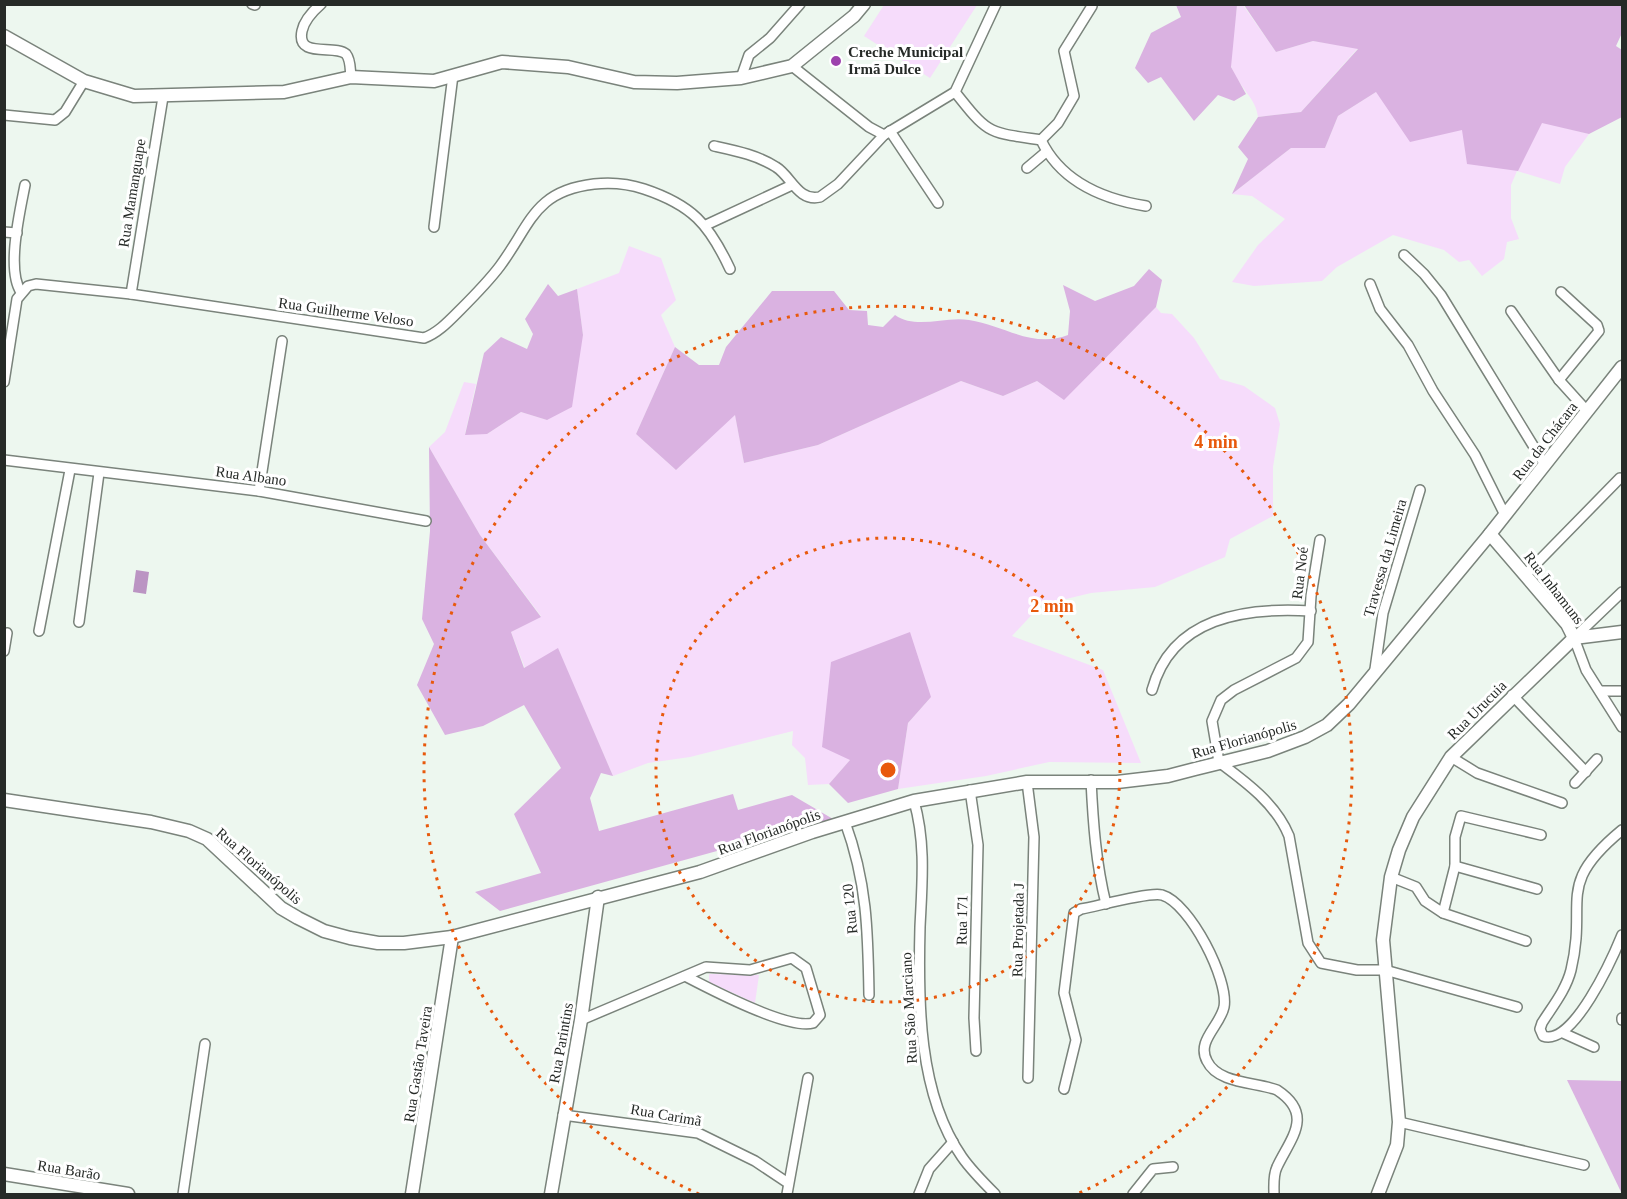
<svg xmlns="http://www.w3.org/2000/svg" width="1627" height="1199" viewBox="0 0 1627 1199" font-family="'Times New Roman',serif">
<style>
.green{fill:#f6dcfb}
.forest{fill:#dab2e1}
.water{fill:#bb94c3}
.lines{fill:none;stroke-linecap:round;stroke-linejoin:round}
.minor-casing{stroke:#7a837b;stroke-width:12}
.tertiary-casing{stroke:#7a837b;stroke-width:15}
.minor{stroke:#fff;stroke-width:9}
.tertiary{stroke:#fff;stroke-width:12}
.ring{fill:none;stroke:#e8590c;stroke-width:3;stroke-dasharray:3 6}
.poi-dot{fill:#9d42ad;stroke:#fff;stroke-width:2}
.labels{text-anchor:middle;stroke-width:6;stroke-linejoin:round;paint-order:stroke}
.poi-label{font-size:15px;font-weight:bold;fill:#262a27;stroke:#fff;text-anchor:start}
.street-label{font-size:15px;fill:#262a27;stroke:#fff}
.centre{fill:#e8590c;stroke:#fff;stroke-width:3}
.ring-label{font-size:18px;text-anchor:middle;font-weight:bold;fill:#e8590c;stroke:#fff;stroke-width:6;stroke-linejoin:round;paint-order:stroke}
</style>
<rect width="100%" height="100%" fill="#edf7ef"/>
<g class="green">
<path d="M 884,5 L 884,4 L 977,5 L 930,78 L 864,36 Z"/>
<path d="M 1237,5 L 1243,5 L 1276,52 L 1313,41 L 1358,48 L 1301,112 L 1258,117 C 1256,98 1239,87 1232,69 C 1227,58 1236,19 1237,5 Z"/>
<path d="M 1376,92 L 1462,130 L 1517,171 L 1541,122 L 1589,134 L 1565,167 L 1560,184 L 1517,171 L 1511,185 L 1511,218 L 1519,239 L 1507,242 L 1504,259 L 1482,276 L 1469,260 L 1459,262 L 1444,250 L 1393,235 L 1337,267 L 1322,281 L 1254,286 L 1232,282 L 1258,245 L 1285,219 L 1252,196 L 1232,194 L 1291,148 L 1325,148 L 1338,116 Z"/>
<path d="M 629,246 L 661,258 L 676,300 L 661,315 L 675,347 L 636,434 L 676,470 L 735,414 L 744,463 L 818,445 L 961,381 L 1003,396 L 1037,381 L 1064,399 L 1156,307 L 1161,313 L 1172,314 L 1194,338 L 1220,379 L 1244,386 L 1275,408 L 1280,424 L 1273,467 L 1273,516 L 1230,539 L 1225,557 L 1155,587 L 1091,593 L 1041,605 L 1012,636 L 1103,670 L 1141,763 L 1049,762 L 986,776 L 898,789 L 908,723 L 931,697 L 850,760 L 829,784 L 808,785 L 805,758 L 792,745 L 793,731 L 690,757 L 648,763 L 613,776 L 558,649 L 525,668 L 511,632 L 541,616 L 480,535 L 429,447 L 445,432 L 464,382 L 476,384 L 465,434 L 487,434 L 521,412 L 547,420 L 583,335 L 577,289 L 619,273 Z"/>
<path d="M 709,974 L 759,975 L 755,1003 L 709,982 Z"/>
</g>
<g class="forest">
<path d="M 1176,5 L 1237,5 L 1231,67 L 1246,94 L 1234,101 L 1218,95 L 1194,121 L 1161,77 L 1148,83 L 1135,68 L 1151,33 L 1181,17 Z"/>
<path d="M 1244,5 L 1622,5 L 1622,33 L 1616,46 L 1622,50 L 1622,117 L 1589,134 L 1542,123 L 1518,171 L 1467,164 L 1462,130 L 1410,142 L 1376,92 L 1338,116 L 1325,148 L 1291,148 L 1232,194 L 1248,159 L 1238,147 L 1258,117 L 1301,112 L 1358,49 L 1313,41 L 1276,52 Z"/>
<path d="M 1149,269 L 1162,280 L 1156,307 L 1064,400 L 1037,381 L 1003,396 L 961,381 L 818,445 L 744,463 L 735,415 L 676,470 L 636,434 L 675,347 L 699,365 L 719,365 L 726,347 L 772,291 L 834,291 L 849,310 L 867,311 L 868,325 L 883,327 L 895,315 C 917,330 944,316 969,320 C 1004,325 1032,349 1068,335 L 1070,311 L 1063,285 L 1095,301 L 1134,286 Z"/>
<path d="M 548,284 L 558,296 L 577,289 L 583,335 L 572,407 L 547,420 L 521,412 L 487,434 L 465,435 L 484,353 L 501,337 L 527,349 L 533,334 L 525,319 Z"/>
<path d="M 429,447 L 480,535 L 541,617 L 511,632 L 524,668 L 558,648 L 613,776 L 601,773 L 590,798 L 599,831 L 733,794 L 738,810 L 792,795 L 833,819 L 500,911 L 475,892 L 541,873 L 514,814 L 561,768 L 524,705 L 483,726 L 445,735 L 417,685 L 434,644 L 422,619 L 430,531 Z"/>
<path d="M 910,632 L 931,697 L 908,723 L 898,789 L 848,803 L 829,784 L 850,760 L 822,747 L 831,662 Z"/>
<path d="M 1567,1080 L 1622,1081 L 1622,1194 Z"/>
</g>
<path class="water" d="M 136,570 L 149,572 L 146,594 L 133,592 Z"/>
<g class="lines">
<g class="minor-casing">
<g id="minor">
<path d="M 252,4 L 255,5"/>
<path d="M 321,4 C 313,11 304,21 302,31 C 296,59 335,44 346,54 C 351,60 350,70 351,77"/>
<path d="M 792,66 L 869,127 L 884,135"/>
<path d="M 741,78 L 749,55 L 770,38 L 800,4"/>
<path d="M 955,92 C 989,135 987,132 1041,140 C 1061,182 1102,199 1146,206"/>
<path d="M 4,115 L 55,120 L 65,112 L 84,81"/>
<path d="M 890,131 L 938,203"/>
<path d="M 1041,140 L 1058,123 L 1074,96 L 1064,51 L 1092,6"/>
<path d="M 714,146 C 737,151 757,155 776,167 C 791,176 798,202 820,197 L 838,184 L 884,135 L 955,92 L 996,4"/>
<path d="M 1027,168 L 1046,152"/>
<path d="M 706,225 L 792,185"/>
<path d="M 434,227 L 453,75"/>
<path d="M 4,232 L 17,233"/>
<path d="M 1404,255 L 1424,274 L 1441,295 L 1545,465"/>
<path d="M 1370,284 L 1380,309 L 1408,345 L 1433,391 L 1475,455 L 1505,515"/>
<path d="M 21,292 C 6,270 20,211 25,185"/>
<path d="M 131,294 L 163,97"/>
<path d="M 1511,311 L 1559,380 L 1587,411"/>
<path d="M 1559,380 L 1599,331 L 1597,325 L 1561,292"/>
<path d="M 4,382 L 17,299 L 28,286 L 36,284 L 131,294 L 424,338 C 438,333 449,321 460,310 C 474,296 488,282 500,266 C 531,224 534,191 594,184 C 612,182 626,183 644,189 C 692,205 709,224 730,269"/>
<path d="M 4,460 L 259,491 L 426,521"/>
<path d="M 259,491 L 282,341"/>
<path d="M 1320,540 L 1311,596 L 1308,642 L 1296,658 L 1234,690 L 1221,700 L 1212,721 L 1219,762 C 1246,782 1276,804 1289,836 L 1308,943 L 1321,963 L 1357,970 L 1385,970 L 1517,1007"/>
<path d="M 1526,574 L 1620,478"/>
<path d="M 1622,592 L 1574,638 L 1586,670 L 1622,727"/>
<path d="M 79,622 L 99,473"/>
<path d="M 39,631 L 70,470"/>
<path d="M 4,651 L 7,633"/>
<path d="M 1375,669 L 1383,613 L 1420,490"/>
<path d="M 1152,690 C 1172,617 1245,607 1311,611"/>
<path d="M 1600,691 L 1622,691"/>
<path d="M 1512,695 L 1586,772"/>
<path d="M 1451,757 L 1477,773 L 1562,803"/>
<path d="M 1091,780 C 1093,822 1096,864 1106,904"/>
<path d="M 1027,782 L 1034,837 L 1028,1078"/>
<path d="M 1575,783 L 1597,759"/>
<path d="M 970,790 L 978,845 L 974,1018 L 976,1051"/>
<path d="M 914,801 C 926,843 922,884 920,927 C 918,1001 918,1094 962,1157 C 971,1170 983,1182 995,1194"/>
<path d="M 845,822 C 867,882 868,931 869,995"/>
<path d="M 1622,830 C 1554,886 1588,899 1571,970 C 1566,990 1552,1007 1542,1023 L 1540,1029 L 1543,1036 C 1573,1047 1613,957 1622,935"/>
<path d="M 1455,866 L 1537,889"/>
<path d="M 1391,877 L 1416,887 L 1425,901 L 1443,913 L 1526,941"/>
<path d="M 1443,913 L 1455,866 L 1455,837 L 1461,816 L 1541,835"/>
<path d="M 1622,1018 L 1622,1020"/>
<path d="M 581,1020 L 706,967 L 750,970 L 792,958 L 806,968 L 820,1015 L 813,1023 C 788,1030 710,989 685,976"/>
<path d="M 1563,1033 L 1594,1047"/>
<path d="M 1064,1089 L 1076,1040 L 1064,993 L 1074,913 L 1081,909 C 1098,906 1148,892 1162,895 C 1190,903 1229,980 1224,1007 C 1220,1026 1196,1041 1207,1061 C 1218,1084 1256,1082 1277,1090 C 1315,1115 1290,1139 1277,1167 C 1273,1175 1274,1185 1274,1194"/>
<path d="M 563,1115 L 698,1133 L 755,1161 L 788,1183"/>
<path d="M 1399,1122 L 1584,1165"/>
<path d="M 183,1194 L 205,1044"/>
<path d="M 787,1194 L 808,1078"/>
<path d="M 919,1194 L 929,1169 L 953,1142"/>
<path d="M 1133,1194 L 1153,1169 L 1173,1167"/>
</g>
</g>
<g class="tertiary-casing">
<g id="tertiary">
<path d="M 4,36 L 84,81 L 134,96 L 284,92 L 351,77 L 434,81 L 502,62 L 568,67 L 634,82 L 677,83 L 741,78 L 792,66 L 854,16 L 864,4"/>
<path d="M 1490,534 L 1567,624 L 1574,638"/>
<path d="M 1574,638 L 1622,632"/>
<path d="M 4,800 L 151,822 L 189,831 L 207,839 L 281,908 L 298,918 L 324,931 L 350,938 L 378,943 L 404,943 L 452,937 L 700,872 L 812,832 L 914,801 L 1027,782 L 1117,782 L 1168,776 L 1195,769 L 1268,751 L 1305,737 L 1327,725 L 1349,704 L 1490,534 L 1622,367"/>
<path d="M 4,1174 L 128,1194"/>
<path d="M 412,1194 L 452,937"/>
<path d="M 551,1194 L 581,1020 L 598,897"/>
<path d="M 1378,1194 L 1397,1145 L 1399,1122 L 1383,940 L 1391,877 L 1399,850 L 1413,817 L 1451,757 L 1574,638"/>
</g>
</g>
<use href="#minor" class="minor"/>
<use href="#tertiary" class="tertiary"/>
</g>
<g class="ring">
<circle cx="888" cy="770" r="232"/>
<path d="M699 1194A464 464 0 1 1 1077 1194"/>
</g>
<circle class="poi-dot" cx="836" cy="61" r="6"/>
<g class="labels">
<g class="poi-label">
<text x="848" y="57">Creche Municipal<tspan x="848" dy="17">Irmã Dulce</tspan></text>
</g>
<g class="street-label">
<text transform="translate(132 193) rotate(-81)" y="5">Rua Mamanguape</text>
<text transform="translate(346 312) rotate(8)" y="5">Rua Guilherme Veloso</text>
<text transform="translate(1545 441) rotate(-52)" y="5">Rua da Chácara</text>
<text transform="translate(251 476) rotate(8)" y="5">Rua Albano</text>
<text transform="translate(1385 558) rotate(-74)" y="5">Travessa da Limeira</text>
<text transform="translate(1300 573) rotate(-83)" y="5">Rua Noé</text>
<text transform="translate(1554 588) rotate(52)" y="5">Rua Inhamuns</text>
<text transform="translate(1477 710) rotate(-45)" y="5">Rua Urucuia</text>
<text transform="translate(1244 739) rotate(-16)" y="5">Rua Florianópolis</text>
<text transform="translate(769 832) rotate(-20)" y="5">Rua Florianópolis</text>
<text transform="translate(259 866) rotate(41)" y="5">Rua Florianópolis</text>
<text transform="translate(850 909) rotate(-96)" y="5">Rua 120</text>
<text transform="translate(962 920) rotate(-89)" y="5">Rua 171</text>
<text transform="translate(1018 930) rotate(-89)" y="5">Rua Projetada J</text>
<text transform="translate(909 1008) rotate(-93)" y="5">Rua São Marciano</text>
<text transform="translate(561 1043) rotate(-80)" y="5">Rua Parintins</text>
<text transform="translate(418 1064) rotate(-81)" y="5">Rua Gastão Taveira</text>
<text transform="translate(666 1115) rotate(10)" y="5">Rua Carimã</text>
<text transform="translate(69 1170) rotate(9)" y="5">Rua Barão</text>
</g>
</g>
<circle cx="888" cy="770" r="9" class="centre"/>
<g class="ring-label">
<text x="1216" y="448">4 min</text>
<text x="1052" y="612">2 min</text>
</g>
<rect width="1627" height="1199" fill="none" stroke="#262a27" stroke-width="12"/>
</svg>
